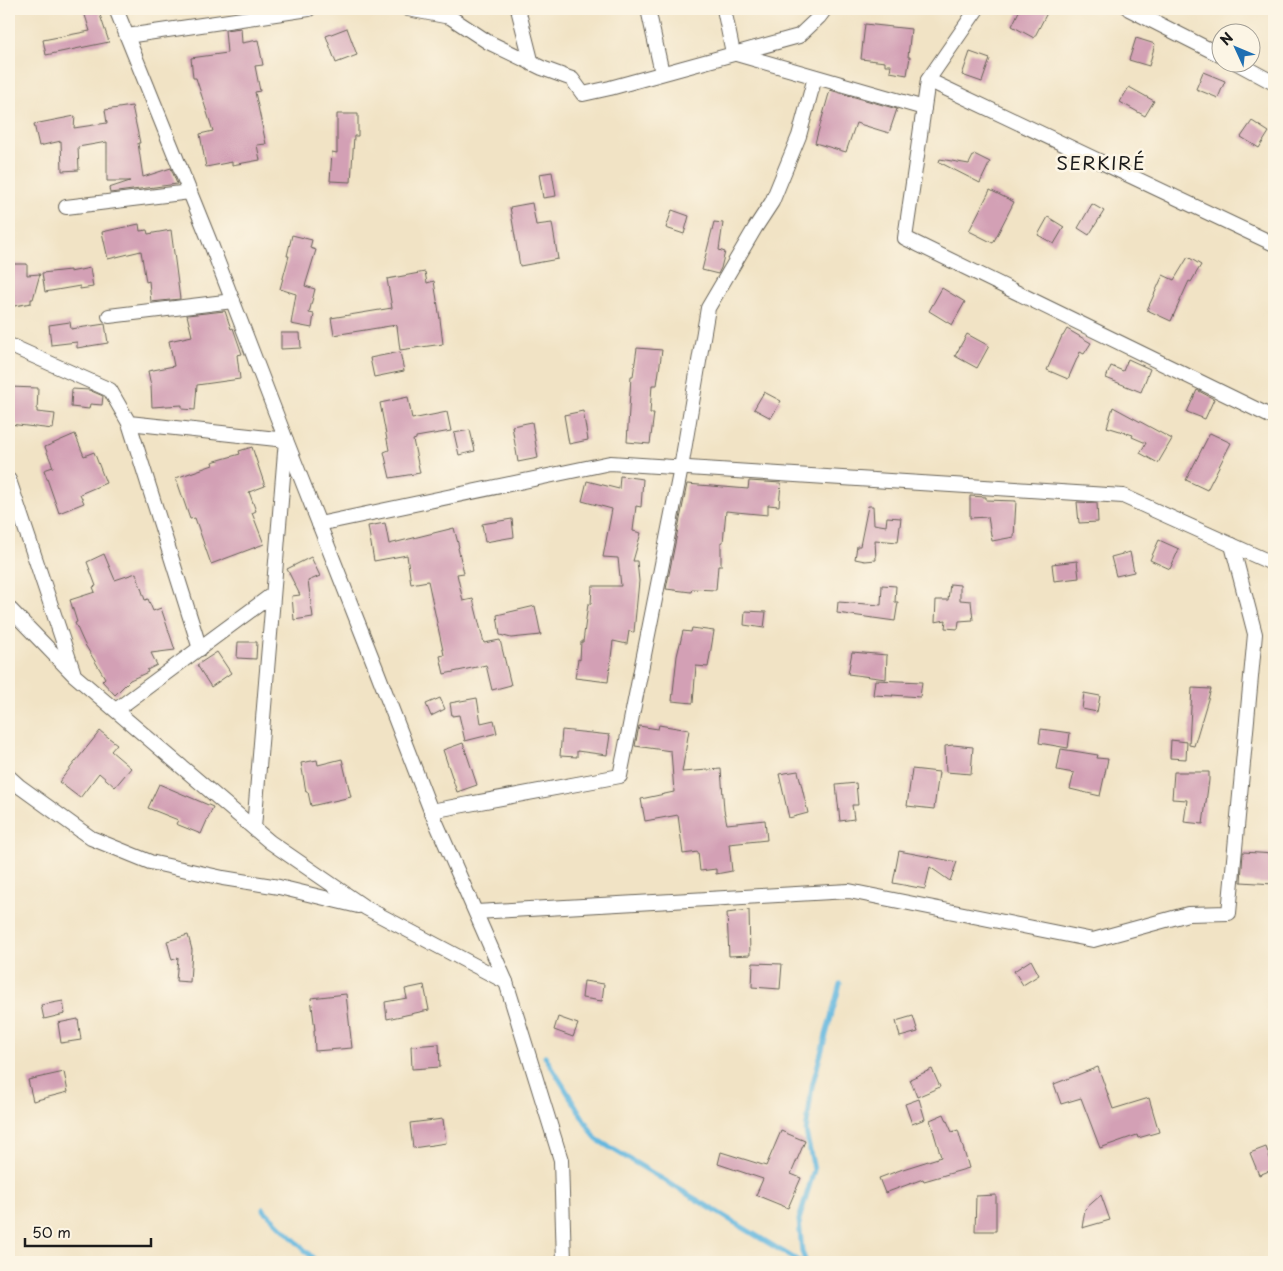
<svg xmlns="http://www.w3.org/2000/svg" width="1283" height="1271" viewBox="0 0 1283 1271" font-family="'Playpen Sans',sans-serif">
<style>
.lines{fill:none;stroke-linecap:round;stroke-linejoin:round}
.stream{stroke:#63b7df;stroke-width:5}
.building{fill:#d3a0b5}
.minor-casing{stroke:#676257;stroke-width:16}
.minor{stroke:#fff;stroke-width:14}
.labels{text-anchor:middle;stroke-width:5;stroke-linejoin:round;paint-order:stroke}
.quarter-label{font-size:19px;letter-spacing:1px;fill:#1c1c1c;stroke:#fcf5e5}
</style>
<rect width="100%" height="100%" fill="#fcf5e5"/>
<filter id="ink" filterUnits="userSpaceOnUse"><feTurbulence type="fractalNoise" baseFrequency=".02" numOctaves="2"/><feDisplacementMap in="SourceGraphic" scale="10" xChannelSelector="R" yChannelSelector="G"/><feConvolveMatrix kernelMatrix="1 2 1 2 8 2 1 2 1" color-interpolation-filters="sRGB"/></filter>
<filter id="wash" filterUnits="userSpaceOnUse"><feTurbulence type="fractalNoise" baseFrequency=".0096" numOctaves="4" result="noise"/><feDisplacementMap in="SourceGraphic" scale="20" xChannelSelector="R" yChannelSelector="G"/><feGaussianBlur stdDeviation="1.12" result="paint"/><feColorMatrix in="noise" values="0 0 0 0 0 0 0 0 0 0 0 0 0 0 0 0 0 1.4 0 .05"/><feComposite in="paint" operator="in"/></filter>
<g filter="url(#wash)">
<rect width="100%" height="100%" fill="#f1e3c5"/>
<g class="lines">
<g class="stream">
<path d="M 545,1056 L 596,1139 L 800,1262"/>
<path d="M 263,1209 L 317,1262"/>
<path d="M 806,1262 L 802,1252 L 799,1220 L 814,1170 L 806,1132 L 812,1086 L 840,984"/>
</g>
</g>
<g id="blocks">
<g class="building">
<path d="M 83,9 L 98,9 L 109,42 L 46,55 L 43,40 L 90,31 Z"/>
<path d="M 1020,9 L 1049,9 L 1034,38 L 1012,26 Z"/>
<path d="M 865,24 L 911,29 L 908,57 L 910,57 L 907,75 L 890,72 L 891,65 L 885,65 L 885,62 L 861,59 Z"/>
<path d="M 241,28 L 242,43 L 258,40 L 263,65 L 255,66 L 260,91 L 255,92 L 266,144 L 257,145 L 260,160 L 232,165 L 232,162 L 206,167 L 200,134 L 213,131 L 196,78 L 193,78 L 191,58 L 227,53 L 225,30 Z"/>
<path d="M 347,28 L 357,55 L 336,63 L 326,36 Z"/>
<path d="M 1136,38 L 1155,44 L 1149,66 L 1129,60 Z"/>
<path d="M 970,52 L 990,59 L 982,82 L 962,75 Z"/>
<path d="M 1203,72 L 1225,81 L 1218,98 L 1196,89 Z"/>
<path d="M 1129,87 L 1154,101 L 1145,116 L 1120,102 Z"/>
<path d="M 830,90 L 897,109 L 889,133 L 856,123 L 846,152 L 815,143 Z"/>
<path d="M 132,106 L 140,143 L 138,143 L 143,177 L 171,168 L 177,184 L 110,193 L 109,188 L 130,181 L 107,181 L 107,142 L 78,147 L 79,170 L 62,171 L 61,141 L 39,146 L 34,124 L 75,116 L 74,128 L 107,123 L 105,110 Z"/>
<path d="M 337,114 L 358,114 L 358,136 L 354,136 L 351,182 L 330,181 L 332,152 L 337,153 Z"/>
<path d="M 1252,121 L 1269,132 L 1259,148 L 1241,137 Z"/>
<path d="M 974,154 L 990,162 L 980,183 L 939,162 L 940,159 L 969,164 Z"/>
<path d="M 552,172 L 556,196 L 543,198 L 539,174 Z"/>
<path d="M 990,190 L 1014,202 L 993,243 L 969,231 Z"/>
<path d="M 532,203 L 536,225 L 552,223 L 558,259 L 520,266 L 510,207 Z"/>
<path d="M 1092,204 L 1104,211 L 1089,235 L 1078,228 Z"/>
<path d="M 672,210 L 689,216 L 684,234 L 666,228 Z"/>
<path d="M 1048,217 L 1064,227 L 1054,244 L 1038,235 Z"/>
<path d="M 714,222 L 723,223 L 719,250 L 725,252 L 721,268 L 718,274 L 702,270 Z"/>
<path d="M 139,224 L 140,231 L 147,230 L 148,234 L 171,230 L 180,299 L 151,302 L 149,281 L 146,282 L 141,251 L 108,259 L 102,232 Z"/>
<path d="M 292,235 L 312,240 L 310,248 L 316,250 L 305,286 L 315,289 L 309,313 L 314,314 L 312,328 L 291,324 L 296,294 L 280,289 L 289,256 L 287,256 Z"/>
<path d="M 1188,257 L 1201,265 L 1191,282 L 1189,281 L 1171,321 L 1147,310 L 1163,275 L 1174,280 Z"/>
<path d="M 9,264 L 27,264 L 27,275 L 40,274 L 33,299 L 31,299 L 31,303 L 9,307 Z"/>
<path d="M 90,268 L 93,287 L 80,289 L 80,286 L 45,292 L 42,273 L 70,270 L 70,272 Z"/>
<path d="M 425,272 L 427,283 L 434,281 L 440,319 L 443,344 L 400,350 L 397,326 L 396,325 L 334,335 L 331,318 L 392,308 L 387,279 Z"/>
<path d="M 942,288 L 965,302 L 952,325 L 929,311 Z"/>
<path d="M 225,311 L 231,329 L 233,328 L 242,354 L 237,355 L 240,379 L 197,385 L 195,410 L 182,409 L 182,405 L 152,407 L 151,386 L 148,371 L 174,366 L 169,341 L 192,336 L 187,315 Z"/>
<path d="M 70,322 L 71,329 L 105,324 L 108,343 L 77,348 L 77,342 L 51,345 L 49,325 Z"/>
<path d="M 1067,329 L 1091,343 L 1084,354 L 1080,352 L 1068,379 L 1047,370 L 1062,336 L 1063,336 Z"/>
<path d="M 281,333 L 300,333 L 301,348 L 281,349 Z"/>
<path d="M 967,334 L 989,346 L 977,368 L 955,356 Z"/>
<path d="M 637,348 L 662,350 L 657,385 L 652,385 L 650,413 L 654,413 L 650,444 L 627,442 L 631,376 L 633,376 Z"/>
<path d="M 400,352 L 404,371 L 374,377 L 370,358 Z"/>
<path d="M 1128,359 L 1150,369 L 1141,392 L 1106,378 L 1111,366 L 1123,371 Z"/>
<path d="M 9,387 L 38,388 L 37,412 L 55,414 L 53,429 L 9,424 Z"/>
<path d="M 72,389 L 89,390 L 103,396 L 102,405 L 90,404 L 89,409 L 71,407 Z"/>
<path d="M 1197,390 L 1214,399 L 1205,419 L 1187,412 Z"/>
<path d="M 764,392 L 781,401 L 771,418 L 754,409 Z"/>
<path d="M 408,397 L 412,419 L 447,412 L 451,431 L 416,437 L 416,439 L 413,440 L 420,473 L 390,478 L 384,452 L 389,450 L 380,403 Z"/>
<path d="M 1113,407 L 1172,439 L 1158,463 L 1140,453 L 1146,443 L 1132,437 L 1133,435 L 1107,427 Z"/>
<path d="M 583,411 L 588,440 L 569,444 L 564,415 Z"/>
<path d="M 532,422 L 538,458 L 518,462 L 512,426 Z"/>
<path d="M 470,430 L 475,451 L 459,455 L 454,433 Z"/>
<path d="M 1210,433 L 1231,443 L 1207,490 L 1186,480 Z"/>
<path d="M 75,434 L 84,456 L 94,452 L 106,483 L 80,494 L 84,503 L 59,513 L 44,470 L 53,467 L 45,447 Z"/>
<path d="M 252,447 L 265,486 L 249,492 L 256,511 L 252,513 L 264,544 L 211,564 L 195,518 L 190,519 L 176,478 L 213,465 L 212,462 L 240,454 L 239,451 Z"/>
<path d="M 620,476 L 643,479 L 641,507 L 636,506 L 633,531 L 641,533 L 633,561 L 637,561 L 639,581 L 634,632 L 629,631 L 627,644 L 613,641 L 608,682 L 575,678 L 578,659 L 580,660 L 581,642 L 583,642 L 588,604 L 591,604 L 592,586 L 621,586 L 618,558 L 603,557 L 612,509 L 582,501 L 587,481 L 619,489 Z"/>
<path d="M 749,481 L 781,483 L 779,506 L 768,505 L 768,515 L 726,511 L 723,542 L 721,542 L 721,566 L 718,566 L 716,590 L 692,589 L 691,592 L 666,589 L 687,484 L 748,489 Z"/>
<path d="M 970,496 L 986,497 L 986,500 L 1016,501 L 1014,537 L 992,541 L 988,517 L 970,518 Z"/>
<path d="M 1077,502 L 1097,503 L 1098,522 L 1079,523 Z"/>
<path d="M 868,506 L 873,506 L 874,524 L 886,526 L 887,517 L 901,518 L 898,542 L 875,540 L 876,560 L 865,561 L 855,559 L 857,546 L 860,546 Z"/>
<path d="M 512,519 L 514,537 L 485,542 L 482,524 Z"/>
<path d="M 385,523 L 389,544 L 454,528 L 459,547 L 458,548 L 464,573 L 457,574 L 463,601 L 473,599 L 484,643 L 500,640 L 511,685 L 492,690 L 486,665 L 444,674 L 440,656 L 444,655 L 428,581 L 411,584 L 407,555 L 374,561 L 368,526 Z"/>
<path d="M 1159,540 L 1179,549 L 1170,569 L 1150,560 Z"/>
<path d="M 1130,552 L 1134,572 L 1116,576 L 1111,557 Z"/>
<path d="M 104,554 L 115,580 L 136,573 L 145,600 L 148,599 L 153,611 L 161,608 L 175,650 L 151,653 L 157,665 L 147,670 L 148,672 L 130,680 L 115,695 L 102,681 L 105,678 L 84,643 L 75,623 L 77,622 L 70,600 L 95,592 L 93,587 L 96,586 L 87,562 Z"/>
<path d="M 311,557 L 320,576 L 308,581 L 313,617 L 294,620 L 292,596 L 300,595 L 287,569 Z"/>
<path d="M 1077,561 L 1079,578 L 1054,581 L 1052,564 Z"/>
<path d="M 950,584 L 960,585 L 960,600 L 971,601 L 973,620 L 959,621 L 958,629 L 945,628 L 946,620 L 935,622 L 936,600 L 948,600 Z"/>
<path d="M 882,585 L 896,586 L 895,602 L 898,602 L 895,621 L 837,613 L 838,602 L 881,605 Z"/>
<path d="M 535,606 L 541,635 L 511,638 L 500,635 L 497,615 Z"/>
<path d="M 745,611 L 766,612 L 764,628 L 744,625 Z"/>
<path d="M 692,628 L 714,631 L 708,667 L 696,666 L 693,703 L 672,701 L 677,656 L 683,631 L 691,632 Z"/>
<path d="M 238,642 L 257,642 L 256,659 L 237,658 Z"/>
<path d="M 217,652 L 231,673 L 211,687 L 197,665 Z"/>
<path d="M 852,652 L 887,655 L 886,679 L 848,674 Z"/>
<path d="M 875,680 L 922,682 L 920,697 L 892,695 L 893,696 L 873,695 Z"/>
<path d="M 1192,688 L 1211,689 L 1194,746 L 1189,745 Z"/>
<path d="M 1084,693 L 1100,696 L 1097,712 L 1082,709 Z"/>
<path d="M 440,698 L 445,709 L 431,716 L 426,704 Z"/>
<path d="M 477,698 L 481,723 L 494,720 L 497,733 L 465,741 L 459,715 L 452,716 L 450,703 Z"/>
<path d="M 659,725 L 689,730 L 682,772 L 721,769 L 724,810 L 727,824 L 765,820 L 767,840 L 729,844 L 732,871 L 716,874 L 716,869 L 700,871 L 698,852 L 683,854 L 678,815 L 645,821 L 641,799 L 674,792 L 671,751 L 635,746 L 639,726 L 658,729 Z"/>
<path d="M 1041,729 L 1070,733 L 1068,748 L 1039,743 Z"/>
<path d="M 562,730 L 610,735 L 607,755 L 577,751 L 577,757 L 560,756 Z"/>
<path d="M 100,731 L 117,744 L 111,751 L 131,768 L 115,787 L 99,773 L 80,798 L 59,782 Z"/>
<path d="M 1171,740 L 1187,742 L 1186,759 L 1170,758 Z"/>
<path d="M 463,743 L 477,785 L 457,792 L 443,750 Z"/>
<path d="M 953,745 L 973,747 L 971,774 L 946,772 L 945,746 Z"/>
<path d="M 1061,749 L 1098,755 L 1097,758 L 1108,759 L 1100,796 L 1070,789 L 1074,773 L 1057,770 Z"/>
<path d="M 342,759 L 351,797 L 311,806 L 308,792 L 306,792 L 301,763 L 317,760 L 318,765 Z"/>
<path d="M 912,769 L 939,772 L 934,809 L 907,806 Z"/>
<path d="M 798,771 L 808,813 L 789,818 L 779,774 Z"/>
<path d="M 1174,772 L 1209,772 L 1209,780 L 1203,824 L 1184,822 L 1187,800 L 1172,799 Z"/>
<path d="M 856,783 L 858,805 L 852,805 L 854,819 L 840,821 L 836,785 Z"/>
<path d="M 159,784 L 213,807 L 201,834 L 176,824 L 178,820 L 148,808 Z"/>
<path d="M 899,851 L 957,862 L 950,881 L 930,867 L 925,889 L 893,883 Z"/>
<path d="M 1243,852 L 1274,854 L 1274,884 L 1241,882 Z"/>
<path d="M 749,910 L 750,955 L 729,956 L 727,913 Z"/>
<path d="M 188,935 L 192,950 L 190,982 L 176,981 L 178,958 L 172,960 L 167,941 Z"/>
<path d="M 1031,960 L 1039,975 L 1023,985 L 1014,971 Z"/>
<path d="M 753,963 L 782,964 L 780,989 L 752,987 Z"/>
<path d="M 584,981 L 604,984 L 602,1001 L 582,998 Z"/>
<path d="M 424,985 L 429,1010 L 387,1019 L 385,1002 L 407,998 L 405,989 Z"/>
<path d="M 346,994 L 352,1048 L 315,1051 L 314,1030 L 315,1030 L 311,998 Z"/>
<path d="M 63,1001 L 65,1014 L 44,1019 L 41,1005 Z"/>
<path d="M 913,1016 L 918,1032 L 900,1037 L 896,1021 Z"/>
<path d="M 558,1017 L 578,1024 L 573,1037 L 554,1030 Z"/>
<path d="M 78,1019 L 81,1040 L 61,1043 L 58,1023 Z"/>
<path d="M 439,1044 L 440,1067 L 412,1069 L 411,1046 Z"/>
<path d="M 1098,1067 L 1113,1109 L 1149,1098 L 1159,1132 L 1138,1138 L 1137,1135 L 1100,1148 L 1081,1098 L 1061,1104 L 1054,1084 Z"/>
<path d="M 932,1069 L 940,1087 L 917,1097 L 910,1079 Z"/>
<path d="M 64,1072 L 68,1092 L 33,1101 L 28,1080 Z"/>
<path d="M 919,1099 L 925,1119 L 912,1124 L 905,1104 Z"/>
<path d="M 944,1114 L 952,1132 L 958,1130 L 969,1168 L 924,1181 L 923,1179 L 885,1193 L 879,1178 L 903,1169 L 941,1157 L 930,1120 Z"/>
<path d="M 443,1119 L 446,1143 L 413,1148 L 410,1123 Z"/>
<path d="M 781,1131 L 805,1141 L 791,1174 L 801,1178 L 788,1208 L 756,1195 L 763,1179 L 718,1164 L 721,1152 L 766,1166 Z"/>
<path d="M 1266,1147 L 1274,1169 L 1259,1175 L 1250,1153 Z"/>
<path d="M 996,1195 L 996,1231 L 975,1231 L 976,1196 Z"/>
<path d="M 1101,1195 L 1110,1220 L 1082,1228 L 1085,1209 Z"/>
</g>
</g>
</g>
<g filter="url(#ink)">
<use href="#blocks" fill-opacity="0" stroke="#676257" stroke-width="1"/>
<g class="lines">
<g class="minor-casing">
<g id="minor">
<path d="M 116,9 L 212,247 L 286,440 L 377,671 L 431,811 L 506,982 L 561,1160 L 564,1262"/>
<path d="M 408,9 L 450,17 L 488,42 L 542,68 L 572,79 L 583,94 L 610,88 L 799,36 L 819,17 L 825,9"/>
<path d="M 518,9 L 532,64"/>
<path d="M 648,9 L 662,73"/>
<path d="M 724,9 L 733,53 L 924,108"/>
<path d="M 977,9 L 928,80 L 905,238 L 1274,418"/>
<path d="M 1129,9 L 1220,55"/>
<path d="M 127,36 L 309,9"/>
<path d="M 1235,62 L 1274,83"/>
<path d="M 928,80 L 1274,244"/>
<path d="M 66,207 L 190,192"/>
<path d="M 109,316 L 233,301"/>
<path d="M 9,345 L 110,390 L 129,423 L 286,440 L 254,828"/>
<path d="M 129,423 L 200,649"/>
<path d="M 9,480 L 73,671"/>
<path d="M 319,524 L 610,463 L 1123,496 L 1274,564"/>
<path d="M 9,608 L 74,675 L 270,842 L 366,908 L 506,982"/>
<path d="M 116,710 L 273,594"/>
<path d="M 9,777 L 19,786 L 91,838 L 150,862 L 223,878 L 279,887 L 358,906"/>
<path d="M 431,811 L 620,776 L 681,468 L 708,308 L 755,228 L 772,202 L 799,136 L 815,77"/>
<path d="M 476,912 L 849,891 L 1093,940 L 1188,914 L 1229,913 L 1255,634 L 1232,545"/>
</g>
</g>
<use href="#minor" class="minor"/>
</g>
</g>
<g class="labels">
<g class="quarter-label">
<text x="1101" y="170">SERKIRÉ</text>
</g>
</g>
<rect width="1283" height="1271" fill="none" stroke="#fcf5e5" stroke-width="30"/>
<g transform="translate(1236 48) rotate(314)"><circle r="24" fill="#fcf5e5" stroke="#a29e95"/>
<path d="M0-4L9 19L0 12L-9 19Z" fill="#1f6fb2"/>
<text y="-8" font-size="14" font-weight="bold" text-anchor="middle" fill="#1c1c1c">N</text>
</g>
<path d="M25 1238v8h126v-8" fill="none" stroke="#1c1c1c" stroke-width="2.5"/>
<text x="32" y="1238" font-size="15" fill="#1c1c1c" stroke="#fcf5e5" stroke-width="4" paint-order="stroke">50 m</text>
</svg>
